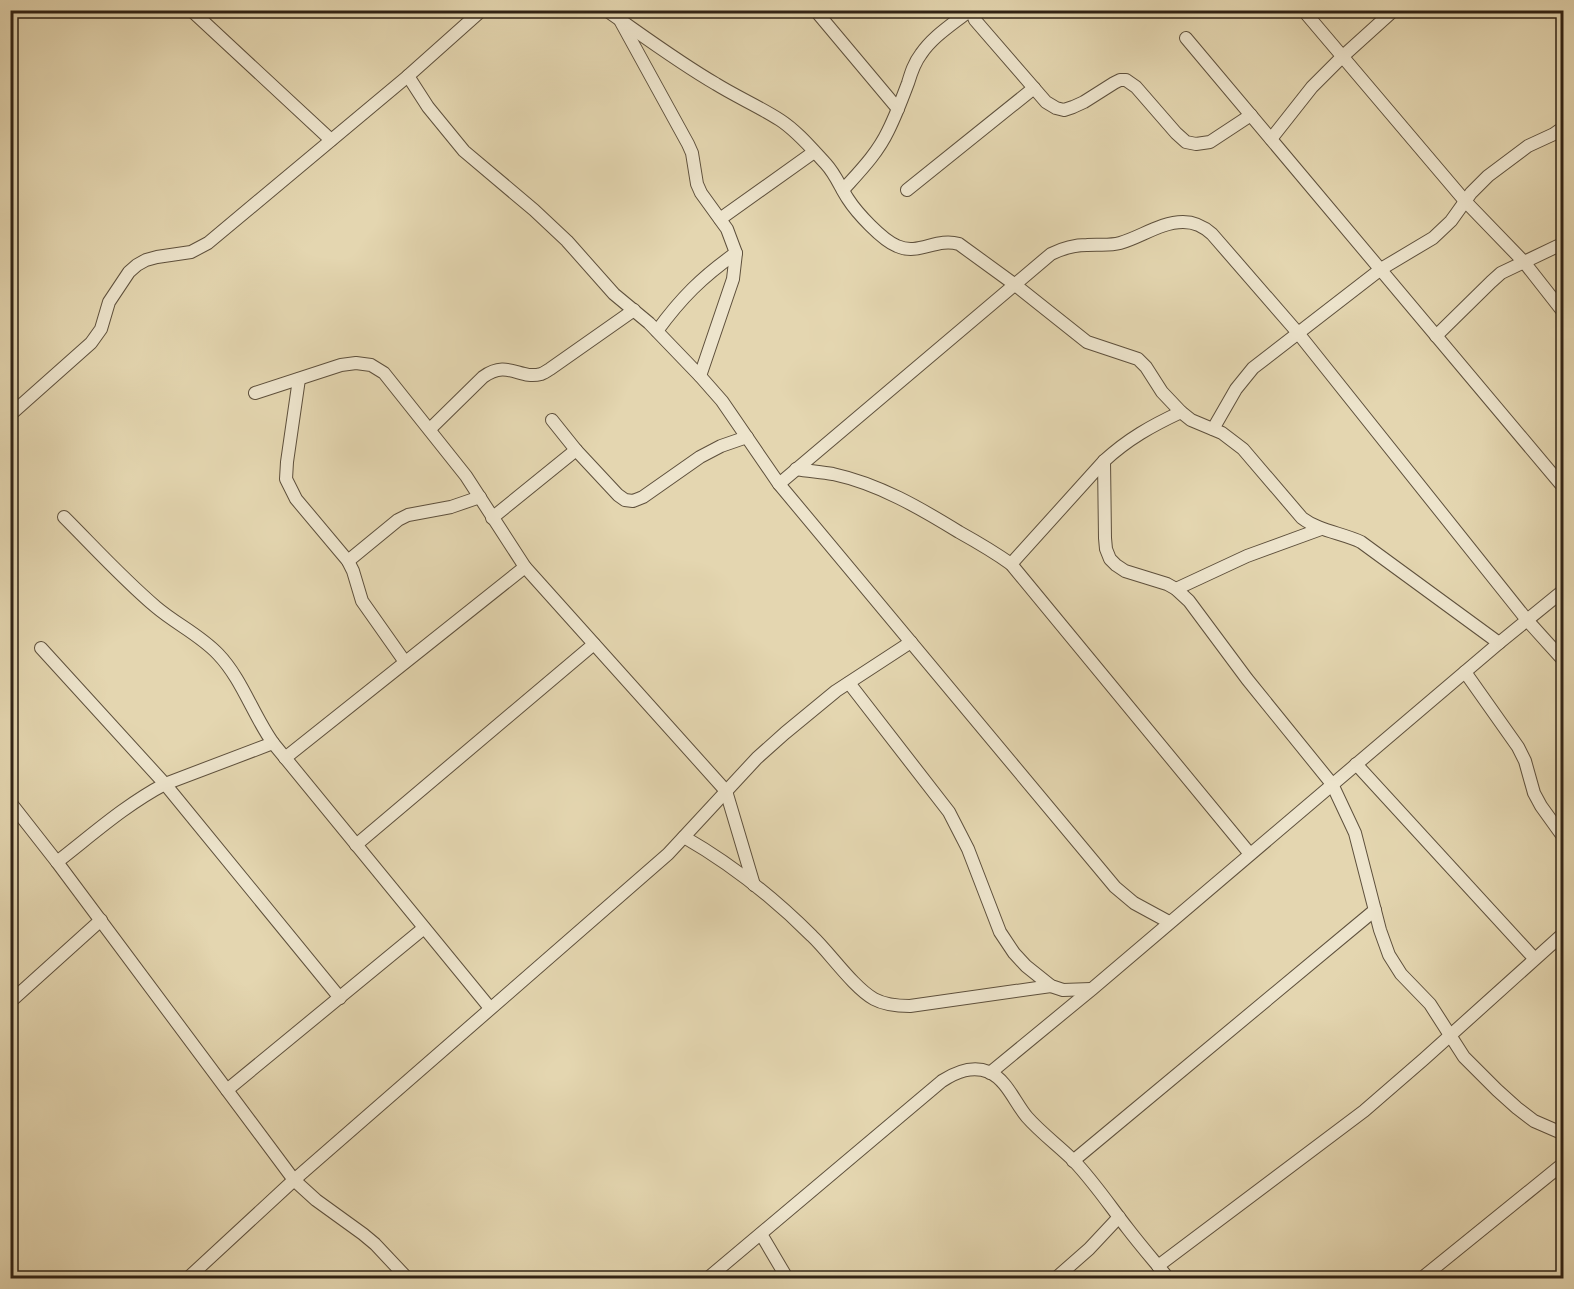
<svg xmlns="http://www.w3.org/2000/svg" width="1574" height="1289" viewBox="0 0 1574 1289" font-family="Vollkorn,serif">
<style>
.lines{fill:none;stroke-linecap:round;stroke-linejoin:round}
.street-casing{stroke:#5e503c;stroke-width:14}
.street{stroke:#ede4cc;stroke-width:12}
</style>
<rect width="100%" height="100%" fill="#e4d6b0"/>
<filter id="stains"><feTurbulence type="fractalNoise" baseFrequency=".00333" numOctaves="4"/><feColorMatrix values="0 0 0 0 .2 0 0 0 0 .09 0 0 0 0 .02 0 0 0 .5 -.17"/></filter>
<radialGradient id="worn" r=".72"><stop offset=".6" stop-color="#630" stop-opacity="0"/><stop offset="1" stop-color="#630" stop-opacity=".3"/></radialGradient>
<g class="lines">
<g class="street-casing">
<g id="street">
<path d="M 191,10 L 331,140"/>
<path d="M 606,10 C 642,35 678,62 716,84 C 737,97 760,107 780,120 C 797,131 812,149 826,164 C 836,175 840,187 848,199 C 857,213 882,240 897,246 C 919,256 936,237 959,244 L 1014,284 L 1087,342 L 1138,359 L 1146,367 L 1162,392 L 1181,412 L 1191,420 L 1222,433 L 1243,449 L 1302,518 C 1319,531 1342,533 1361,542 L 1499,643"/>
<path d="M 815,10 L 898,109"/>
<path d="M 971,10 L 975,20 L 1046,102 L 1056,108 L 1064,110 L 1073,107 L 1084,102 L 1114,83 L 1120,80 L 1126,80 L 1136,87 L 1176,133 L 1186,142 L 1196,144 L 1210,142 L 1251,115"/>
<path d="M 1303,10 L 1465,201 L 1524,262 L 1564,313"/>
<path d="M 621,22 L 688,144 L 692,153 L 697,184 L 701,193 L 727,229 L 736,253 L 733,279 L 700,376"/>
<path d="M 1186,38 L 1564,488"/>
<path d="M 408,76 L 428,107 L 464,151 L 534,210 L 567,241 L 614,294 L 649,323 L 700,376 L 722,401 L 779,484 L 1115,887 L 1134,903 L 1169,922"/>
<path d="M 1271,139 L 1312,87 L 1342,57 L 1394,10"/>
<path d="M 843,190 C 860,171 877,154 888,131 C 896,115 902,99 908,83 C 911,73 914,63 921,54 C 933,36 953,24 970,10"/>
<path d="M 907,190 L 1034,88"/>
<path d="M 720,219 L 814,152"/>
<path d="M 657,331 C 681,298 702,277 736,253"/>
<path d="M 1436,336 L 1491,282 L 1501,273 L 1564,243"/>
<path d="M 299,379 L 287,462 L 286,479 L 296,499 L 348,561 L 353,571 L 362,601 L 405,662"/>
<path d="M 255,393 L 341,365 L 356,363 L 371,365 L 384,373 L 466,476 L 525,567 L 726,791 L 754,885"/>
<path d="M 10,415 L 91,343 L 101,329 L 109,302 L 129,272 L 137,265 L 146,260 L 157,257 L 191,252 L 208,243 L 408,76 L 482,10"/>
<path d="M 552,420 L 576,450 L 618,495 L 625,500 L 633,501 L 643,497 L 700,457 L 721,446 L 747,437"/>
<path d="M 430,429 L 483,377 C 508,359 519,380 541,374 C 544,373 547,371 550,369 L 634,310"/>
<path d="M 1213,429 L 1236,389 L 1253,368 L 1381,269 L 1433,238 L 1451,221 L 1471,193 L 1488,176 L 1528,146 L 1554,134 L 1564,127"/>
<path d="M 1104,461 L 1105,538 L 1106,549 L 1110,559 L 1116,565 L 1125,571 L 1167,584 L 1176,589 L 1189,601 L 1247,679 L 1332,784 L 1355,833 L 1380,930 L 1389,955 L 1401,974 L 1430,1004 L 1464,1057 L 1497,1090 L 1517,1108 L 1534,1121 L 1564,1134"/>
<path d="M 796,469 C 808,471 821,472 833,474 C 879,484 920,508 959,532 C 977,542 994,552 1011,564 L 1250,854"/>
<path d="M 779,484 L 1051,254 C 1063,248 1074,245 1087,245 C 1099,244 1109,246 1120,243 C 1141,237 1161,222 1183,222 C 1195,222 1203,226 1212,234 L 1298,333 L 1527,620 L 1564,661"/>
<path d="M 64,517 C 94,547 123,579 156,607 C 176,624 200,635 218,654 C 242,679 253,715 273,743 L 490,1008"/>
<path d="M 492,518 L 576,450"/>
<path d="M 348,561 L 398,520 L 408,515 L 451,507 L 480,497"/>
<path d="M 1011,564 L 1104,461 C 1128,439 1151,426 1181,412"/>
<path d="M 1176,589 L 1247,556 L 1321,529"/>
<path d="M 41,648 L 165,784 L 340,998"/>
<path d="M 1465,672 L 1518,747 L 1525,761 L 1534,793 L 1541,806 L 1564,838"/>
<path d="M 849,683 L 949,812 L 968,849 L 1000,932 L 1014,953 L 1026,966 L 1051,986 L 1063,990 L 1091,989"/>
<path d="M 285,758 L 525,567"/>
<path d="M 1356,764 L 1534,958"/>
<path d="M 10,802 L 57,862 L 294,1180 L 316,1200 L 363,1234 L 375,1244 L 407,1278"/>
<path d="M 684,837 C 731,864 774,898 812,936 C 830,953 853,987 874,999 C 885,1005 897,1006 910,1006 L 1051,986"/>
<path d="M 356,845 L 594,644"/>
<path d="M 57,862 C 92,835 125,805 165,784 L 273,743"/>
<path d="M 10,1002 L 101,920"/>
<path d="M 990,1073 L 1092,989 L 1499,643 L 1564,590"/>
<path d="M 227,1090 L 424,928"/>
<path d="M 1073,1161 L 1375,910"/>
<path d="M 761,1234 L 787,1278"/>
<path d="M 1158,1266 L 1364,1111 L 1424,1059 L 1564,933"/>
<path d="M 188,1278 L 294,1180 L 668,854 L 757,758 L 785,733 L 836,691 L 911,642"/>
<path d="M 708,1278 L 942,1081 C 956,1072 972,1065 989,1072 C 1007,1080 1015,1103 1027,1117 C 1041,1133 1059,1146 1074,1161 C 1094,1182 1110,1206 1128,1229 C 1141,1246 1155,1262 1168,1278"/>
<path d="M 1056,1278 L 1089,1249 L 1119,1217"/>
<path d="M 1422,1278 L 1564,1163"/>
</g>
</g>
<use href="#street" class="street"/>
</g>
<rect width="1574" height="1289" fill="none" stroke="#e4d6b0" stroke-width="36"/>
<rect x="12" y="12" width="1550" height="1265" fill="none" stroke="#312315" stroke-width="3"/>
<rect x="18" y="18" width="1538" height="1253" fill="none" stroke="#312315" stroke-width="1.5"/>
<rect width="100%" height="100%" filter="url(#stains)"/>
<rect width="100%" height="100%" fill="url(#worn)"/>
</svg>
